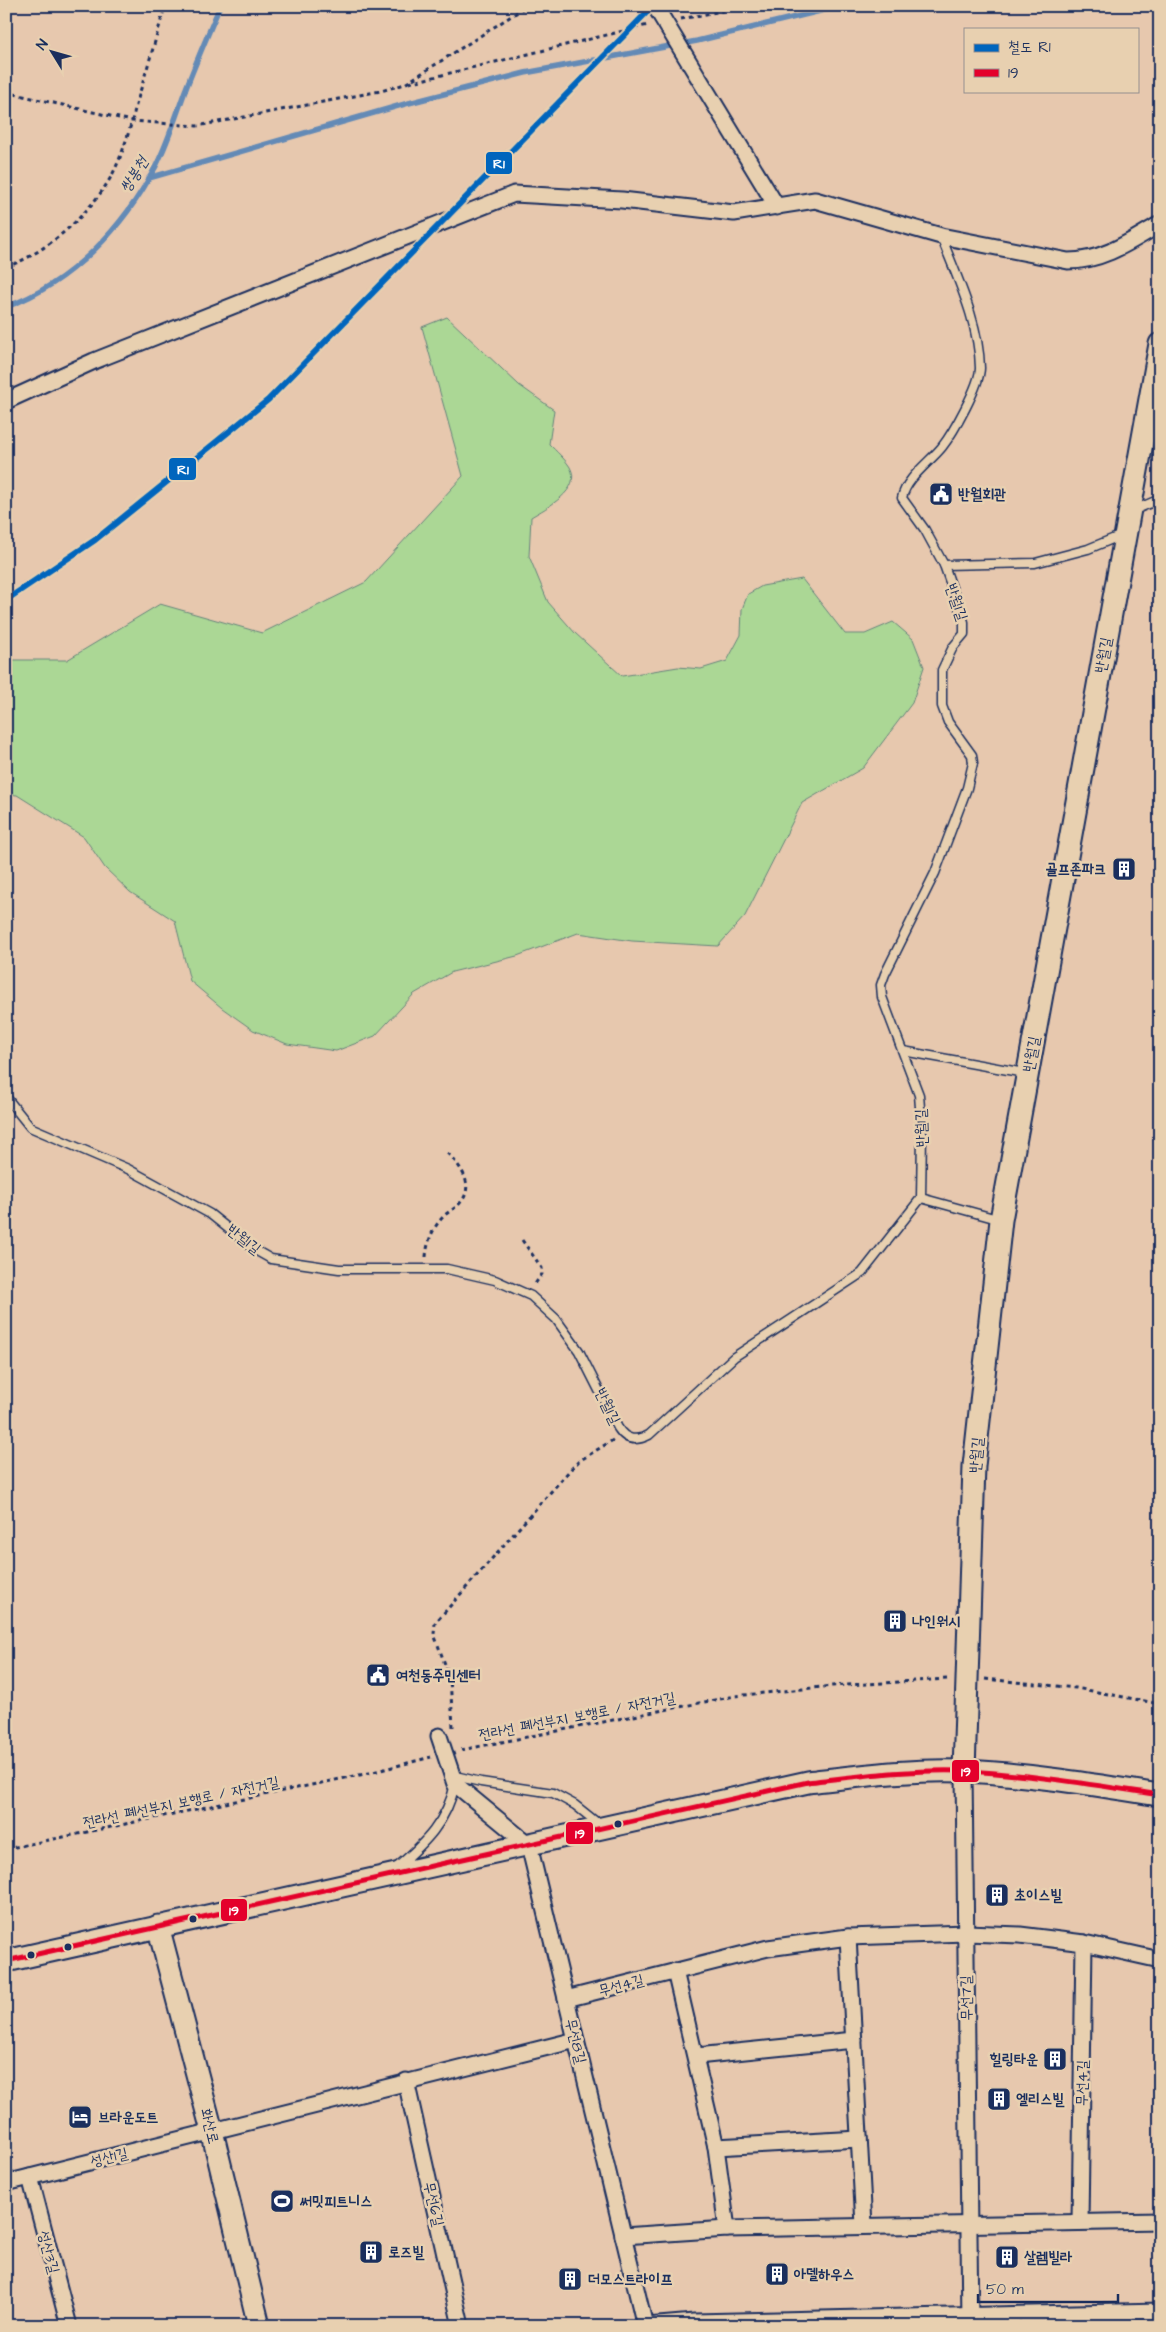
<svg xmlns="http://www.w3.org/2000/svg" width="1166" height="2332" viewBox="0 0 1166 2332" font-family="'Architects Daughter','Poor Story',sans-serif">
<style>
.green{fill:#abd795;stroke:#63837a}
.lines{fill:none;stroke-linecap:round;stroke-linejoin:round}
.stream{stroke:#638ab6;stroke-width:5.5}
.lane-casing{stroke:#1b2f5e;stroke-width:11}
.street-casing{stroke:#1b2f5e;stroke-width:19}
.secondary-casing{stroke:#1b2f5e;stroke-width:25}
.path{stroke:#1b2f5e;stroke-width:3;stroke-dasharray:4 4;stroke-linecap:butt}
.lane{stroke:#e8d0b0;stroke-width:8}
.street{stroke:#e8d0b0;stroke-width:15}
.secondary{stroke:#e8d0b0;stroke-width:21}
.rail{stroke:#1b2f5e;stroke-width:4;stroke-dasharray:8 4;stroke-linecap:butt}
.bus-1-casing{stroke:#e8d0b0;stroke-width:9}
.bus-1{stroke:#e4002b;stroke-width:5}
.rail-1-casing{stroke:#e8d0b0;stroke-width:10}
.rail-1{stroke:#0065bd;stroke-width:6}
.bus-dot{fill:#1b2f5e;stroke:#e8d0b0;stroke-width:2}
.labels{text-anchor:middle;stroke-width:5;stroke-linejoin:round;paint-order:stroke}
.poi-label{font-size:15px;font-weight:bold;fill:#1b2f5e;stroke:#e8d0b0;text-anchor:start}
.street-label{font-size:15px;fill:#1b2f5e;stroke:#e8d0b0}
.water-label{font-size:16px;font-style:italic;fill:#273e6d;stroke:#e8d0b0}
.line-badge{stroke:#e8d0b0;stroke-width:2}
.badge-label{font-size:14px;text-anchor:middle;font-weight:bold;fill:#fff}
</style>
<rect width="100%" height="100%" fill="#e7c8ae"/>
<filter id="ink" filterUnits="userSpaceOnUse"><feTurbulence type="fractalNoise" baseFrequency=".02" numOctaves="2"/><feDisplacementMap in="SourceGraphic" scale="10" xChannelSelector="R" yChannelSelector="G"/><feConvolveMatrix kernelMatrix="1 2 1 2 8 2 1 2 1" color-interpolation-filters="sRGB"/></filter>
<g filter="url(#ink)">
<path class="green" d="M 447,317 L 519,385 L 554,410 L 549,444 C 556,451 565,459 570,467 C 583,490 546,508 531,517 L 529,556 L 548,602 L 575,633 L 622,676 L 678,667 L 701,669 L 727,661 L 741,635 L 742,609 L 748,594 L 762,586 L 802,579 L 845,634 L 865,634 L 893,622 L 913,639 L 924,667 L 912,703 L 863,768 L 802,803 L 745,916 L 718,946 L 632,941 L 578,933 L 517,956 L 452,972 L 414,994 L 375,1036 L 336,1051 L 287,1044 L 253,1030 L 222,1008 L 190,981 L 175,921 L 130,892 L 105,868 L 84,837 L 17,795 L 6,794 L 6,660 L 67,660 L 160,604 L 262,633 L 366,582 L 463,476 L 422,327 Z"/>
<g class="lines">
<g class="stream">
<path d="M 149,178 L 405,104 L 525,73 L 697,41 L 841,6"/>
<path d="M 6,307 C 72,283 124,227 156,166 C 168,142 176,116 185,91 C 196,62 208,34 220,6"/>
</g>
<g class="lane-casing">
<g id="lane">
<path d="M 1132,511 L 1160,499"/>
<path d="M 944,565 L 1035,563 L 1088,549 L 1122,535"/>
<path d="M 903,1051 L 1025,1073"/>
<path d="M 6,1097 L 30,1127 L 128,1169 L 210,1214 L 255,1250 L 271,1259 L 339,1269 L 447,1269 L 495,1280 L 531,1296 L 556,1319 L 579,1351 L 618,1428 C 626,1441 637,1441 649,1435 L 734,1357 L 862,1273 L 921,1198 L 922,1133 L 919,1095 L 882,997 L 881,985 L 885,974 L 935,873 L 967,788 L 973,763 L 972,755 L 948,722 L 942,706 L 942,670 L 953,647 L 964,634 L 964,622 L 944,565 L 925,530 L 902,498 C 906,478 930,462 942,447 C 953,433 980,385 980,368 C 979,322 957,278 941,236"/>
<path d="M 921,1198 L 1001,1220"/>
<path d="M 451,1775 L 481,1782 L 553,1793 L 575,1805 L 600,1825"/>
<path d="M 396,1868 C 425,1843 447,1822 455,1784"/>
</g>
</g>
<g class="street-casing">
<g id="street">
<path d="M 655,6 L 777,207"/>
<path d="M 6,401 L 94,361 L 514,194 L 622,200 L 734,213 L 815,200 L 941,236 L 1068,261 C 1103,261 1131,241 1160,224"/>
<path d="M 439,1736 L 455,1784 L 529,1845 L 645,2326"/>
<path d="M 964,1771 L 970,2326"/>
<path d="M 848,1937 L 864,2225"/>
<path d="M 675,1971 L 716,2147 L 727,2229"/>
<path d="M 566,1999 L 768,1948 L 848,1937 L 966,1933 L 1020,1935 L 1084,1943 L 1160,1960"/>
<path d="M 697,2056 L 854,2040"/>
<path d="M 406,2081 L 461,2326"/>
<path d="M 716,2147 L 859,2139"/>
<path d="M 30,2177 L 69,2326"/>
<path d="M 6,2183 L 576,2040"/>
<path d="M 1080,2222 L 1084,1943"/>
<path d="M 623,2236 L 727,2229 L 1160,2221"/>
<path d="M 647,2326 L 694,2322 L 1160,2311"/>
</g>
</g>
<g class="secondary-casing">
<g id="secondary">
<path d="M 964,1771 L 974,1466 L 1001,1220 L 1160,344"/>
<path d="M 158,1926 L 212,2131 L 259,2326"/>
<path d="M 6,1961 L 808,1782 C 860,1776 911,1769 964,1771 C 1029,1774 1095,1785 1160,1795"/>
</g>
</g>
<g class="path">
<path d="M 681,19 L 747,6"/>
<path d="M 409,83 L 648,25"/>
<path d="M 6,92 L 132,121 L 197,126 L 381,91 L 405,84 L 527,6"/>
<path d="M 6,267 C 48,253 98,207 116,167 C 125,147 131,125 136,105 C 146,72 156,39 165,6"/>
<path d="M 522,1240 L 542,1268 L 542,1274 L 535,1284"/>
<path d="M 426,1257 C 427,1243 432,1229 442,1218 C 447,1212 455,1209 460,1203 C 476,1186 460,1165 447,1153"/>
<path d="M 985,1679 L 1076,1688 L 1160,1704"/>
<path d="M 453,1727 L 450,1678 L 434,1634 L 435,1623 L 571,1469 L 579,1461 L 613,1440"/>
<path d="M 461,1750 L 735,1696 L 832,1686 L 949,1679"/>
<path d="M 6,1849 L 369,1773 L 431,1757"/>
</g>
<use href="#lane" class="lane"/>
<use href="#street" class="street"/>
<use href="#secondary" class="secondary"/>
<path class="rail" d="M 6,600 L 95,540 L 268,400 L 653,6"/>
<g class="bus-1-casing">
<path id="bus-1" d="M 6,1961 L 808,1782 C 860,1776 911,1769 964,1771 C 1029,1774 1095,1785 1160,1795"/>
</g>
<use href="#bus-1" class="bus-1"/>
<g class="rail-1-casing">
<path id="rail-1" d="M 6,600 L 95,540 L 268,400 L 653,6"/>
</g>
<use href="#rail-1" class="rail-1"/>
</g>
</g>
<defs>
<g id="civic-square" transform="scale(1.25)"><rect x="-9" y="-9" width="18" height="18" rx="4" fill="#1b2f5e" stroke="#e8d0b0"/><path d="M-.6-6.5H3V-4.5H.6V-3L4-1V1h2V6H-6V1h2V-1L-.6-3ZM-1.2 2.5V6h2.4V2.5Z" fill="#fff"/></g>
<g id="building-square" transform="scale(1.25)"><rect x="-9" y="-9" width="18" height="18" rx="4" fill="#1b2f5e" stroke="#e8d0b0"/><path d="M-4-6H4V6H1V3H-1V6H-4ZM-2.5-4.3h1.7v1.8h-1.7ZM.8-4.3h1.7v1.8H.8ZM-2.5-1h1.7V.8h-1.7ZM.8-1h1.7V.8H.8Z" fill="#fff"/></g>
<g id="hotel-square" transform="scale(1.25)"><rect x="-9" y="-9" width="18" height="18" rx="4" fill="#1b2f5e" stroke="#e8d0b0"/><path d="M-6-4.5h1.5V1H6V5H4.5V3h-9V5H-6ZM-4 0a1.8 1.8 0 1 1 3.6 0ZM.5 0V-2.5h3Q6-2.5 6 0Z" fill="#fff"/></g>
<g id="stadium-square" transform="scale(1.25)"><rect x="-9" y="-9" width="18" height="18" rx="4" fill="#1b2f5e" stroke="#e8d0b0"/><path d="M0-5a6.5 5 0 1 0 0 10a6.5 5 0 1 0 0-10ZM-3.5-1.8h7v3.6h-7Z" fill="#fff"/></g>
</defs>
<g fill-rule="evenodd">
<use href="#civic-square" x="941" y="494"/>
<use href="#building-square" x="1124" y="869"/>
<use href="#building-square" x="895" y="1621"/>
<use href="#civic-square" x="378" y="1675"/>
<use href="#building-square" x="997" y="1895"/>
<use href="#building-square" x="1055" y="2059"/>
<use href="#building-square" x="999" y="2099"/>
<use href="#hotel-square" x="80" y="2117"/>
<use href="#stadium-square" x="282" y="2201"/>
<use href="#building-square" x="371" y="2252"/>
<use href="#building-square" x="1007" y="2257"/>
<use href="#building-square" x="777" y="2274"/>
<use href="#building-square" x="570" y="2279"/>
</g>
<g class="bus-dot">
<circle cx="618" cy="1824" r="4.5"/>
<circle cx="193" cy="1919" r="4.5"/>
<circle cx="68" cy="1947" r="4.5"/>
<circle cx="31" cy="1955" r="4.5"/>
</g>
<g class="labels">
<g class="poi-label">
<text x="958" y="499">반월회관</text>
<text x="1106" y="874" text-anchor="end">골프존파크</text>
<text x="912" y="1626">나인워시</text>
<text x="396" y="1680">여천동주민센터</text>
<text x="1014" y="1900">초이스빌</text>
<text x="1038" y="2064" text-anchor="end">힐링타운</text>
<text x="1016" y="2104">엘리스빌</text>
<text x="98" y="2122">브라운도트</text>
<text x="300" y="2206">써밋피트니스</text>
<text x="388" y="2257">로즈빌</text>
<text x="1024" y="2262">살렘빌라</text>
<text x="794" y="2279">아델하우스</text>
<text x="588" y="2284">더모스트라이프</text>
</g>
<g class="street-label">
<text transform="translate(957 602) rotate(71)" y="5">반월1길</text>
<text transform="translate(1103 655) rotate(-80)" y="5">반월길</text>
<text transform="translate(1031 1054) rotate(-80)" y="5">반월길</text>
<text transform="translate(921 1128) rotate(-92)" y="5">반월1길</text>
<text transform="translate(244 1239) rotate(38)" y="5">반월1길</text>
<text transform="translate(608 1406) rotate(64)" y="5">반월1길</text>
<text transform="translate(976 1455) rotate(-85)" y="5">반월길</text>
<text transform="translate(577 1716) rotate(-11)" y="5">전라선 폐선부지 보행로 / 자전거길</text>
<text transform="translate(181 1802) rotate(-12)" y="5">전라선 폐선부지 보행로 / 자전거길</text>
<text transform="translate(621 1985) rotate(-15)" y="5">무선4길</text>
<text transform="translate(966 1998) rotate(-91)" y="5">무선7길</text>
<text transform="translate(576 2041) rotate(76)" y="5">무선8길</text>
<text transform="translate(1082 2083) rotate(-89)" y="5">무선4길</text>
<text transform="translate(210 2126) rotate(76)" y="5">화산로</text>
<text transform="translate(109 2157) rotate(-14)" y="5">성산1길</text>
<text transform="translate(434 2204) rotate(77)" y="5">무선6길</text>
<text transform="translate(49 2252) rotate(75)" y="5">성산3길</text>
</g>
<g class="water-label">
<text transform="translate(133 174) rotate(-58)" y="6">쌍봉천</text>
</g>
</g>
<g class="line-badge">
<rect x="485" y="151" width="28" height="24" rx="5" fill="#0065bd"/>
<rect x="168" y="457" width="29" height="24" rx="5" fill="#0065bd"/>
<rect x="951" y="1759" width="29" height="24" rx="5" fill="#e4002b"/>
<rect x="565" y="1821" width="29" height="24" rx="5" fill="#e4002b"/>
<rect x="220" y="1898" width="28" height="24" rx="5" fill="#e4002b"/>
</g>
<g class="badge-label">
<text x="499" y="168">R1</text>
<text x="183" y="474">R1</text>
<text x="966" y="1776">19</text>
<text x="580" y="1838">19</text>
<text x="234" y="1915">19</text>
</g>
<rect width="1166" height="2332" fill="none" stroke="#e8d0b0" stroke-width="25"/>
<rect x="12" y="12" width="1141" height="2307" fill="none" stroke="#1b2f5e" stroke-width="2" filter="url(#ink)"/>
<rect x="964" y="28" width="175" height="65" fill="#e8d0b0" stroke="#96908f"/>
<rect x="974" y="44" width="25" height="8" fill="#0065bd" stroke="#96908f"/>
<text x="1008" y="52" font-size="15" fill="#1b2f5e">철도 R1</text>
<rect x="974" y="69" width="25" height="8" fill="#e4002b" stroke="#96908f"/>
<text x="1008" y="78" font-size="15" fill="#1b2f5e">19</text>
<g transform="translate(52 52) rotate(307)" stroke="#e8d0b0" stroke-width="4" paint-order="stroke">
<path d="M0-4L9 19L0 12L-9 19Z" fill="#1b2f5e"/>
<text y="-8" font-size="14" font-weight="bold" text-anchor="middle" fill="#1b2f5e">N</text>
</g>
<path d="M978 2294v8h140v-8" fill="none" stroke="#1b2f5e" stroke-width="2.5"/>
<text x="986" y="2294" font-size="15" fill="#1b2f5e" stroke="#e8d0b0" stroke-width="4" paint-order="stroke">50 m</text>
</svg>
